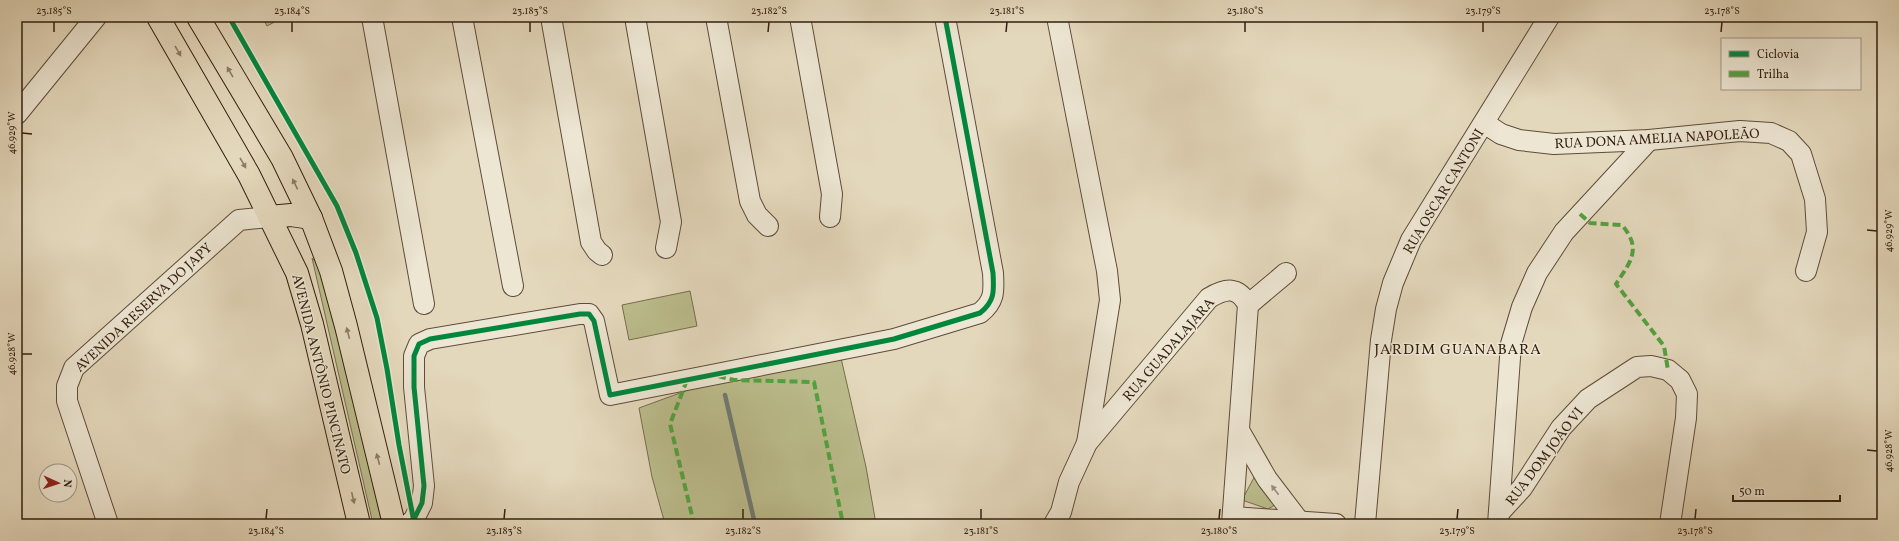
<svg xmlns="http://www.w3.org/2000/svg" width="1899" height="541" viewBox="0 0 1899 541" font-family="Vollkorn,serif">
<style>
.green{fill:#bbbc8c;stroke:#766d4e}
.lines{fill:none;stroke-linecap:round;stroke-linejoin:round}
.stream{stroke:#6e7b73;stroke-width:4.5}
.minor-casing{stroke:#5e4c3a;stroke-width:22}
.major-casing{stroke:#321e0f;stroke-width:24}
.minor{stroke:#ede6d3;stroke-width:20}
.major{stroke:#e4d8bc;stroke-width:22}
.quiet{stroke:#52a23f;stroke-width:4;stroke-dasharray:8 4;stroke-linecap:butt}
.cycleway-casing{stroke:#ede6d3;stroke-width:8}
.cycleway{stroke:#00873e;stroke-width:5}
.oneway{fill:#8b7b66}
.oneway2{fill:#998c7b}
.ticks{fill:none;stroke:#321e0f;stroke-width:1.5}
.labels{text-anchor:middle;stroke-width:3;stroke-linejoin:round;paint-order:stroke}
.street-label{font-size:14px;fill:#321e0f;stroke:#ede6d3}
.neighbourhood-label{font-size:15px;letter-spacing:1px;fill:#321e0f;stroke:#ede6d3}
.neatline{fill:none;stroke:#321e0f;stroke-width:1.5}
.ticks-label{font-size:10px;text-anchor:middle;fill:#321e0f}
</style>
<rect width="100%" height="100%" fill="#e4d8bc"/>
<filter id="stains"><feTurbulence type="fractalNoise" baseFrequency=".005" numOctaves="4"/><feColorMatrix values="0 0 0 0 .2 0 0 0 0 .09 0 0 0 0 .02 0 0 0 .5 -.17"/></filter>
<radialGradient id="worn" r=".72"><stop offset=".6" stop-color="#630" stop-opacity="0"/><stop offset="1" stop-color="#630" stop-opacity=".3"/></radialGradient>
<g class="green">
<path d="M 262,17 L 284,17 L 267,26 Z"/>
<path d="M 312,258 L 328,275 L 382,524 L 373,524 Z"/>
<path d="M 690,291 L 697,326 L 629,340 L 622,305 Z"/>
<path d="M 841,358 L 866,467 L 876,524 L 665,524 L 652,477 L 639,408 L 699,386 Z"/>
<path d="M 1258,470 L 1280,502 L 1268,509 L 1242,500 Z"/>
</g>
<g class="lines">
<path class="stream" d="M 725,395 L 755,524"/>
<g class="minor-casing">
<g id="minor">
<path d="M 372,17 L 424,304"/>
<path d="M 462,17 L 513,286"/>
<path d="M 551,17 L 591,242 L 597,251 L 602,255"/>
<path d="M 635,17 L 671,222 L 666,248"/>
<path d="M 716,17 L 750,201 L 757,215 L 768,226"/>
<path d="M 800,17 L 832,194 L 830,217"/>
<path d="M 1057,17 L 1107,271 L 1110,300 L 1087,443"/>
<path d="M 17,114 L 96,17"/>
<path d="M 1484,123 L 1501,134 L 1519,140 L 1554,144 L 1649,140 L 1740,131 L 1771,133 L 1789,141 L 1801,154 L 1815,199 L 1817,232 L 1806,271"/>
<path d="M 1248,305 L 1286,273"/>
<path d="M 1240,432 L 1267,479 L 1299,521"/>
<path d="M 1499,513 L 1522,488 L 1561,428 L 1588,399 L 1637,367 L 1651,366 L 1668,370 L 1680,380 L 1687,394 L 1686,418 L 1670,524"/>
<path d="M 1233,517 L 1336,524"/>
<path d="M 108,524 L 67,401 L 67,386 L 74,368 L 239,220 L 269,217"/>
<path d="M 409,524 L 414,519 L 422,503 L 424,486 L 414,387 L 414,356 L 419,344 L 430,339 L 580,314 L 589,314 L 594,321 L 610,395 L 859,346 L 894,339 L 980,313 C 995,301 994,291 993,273 L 945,17"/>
<path d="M 1054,524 L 1061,512 L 1069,482 L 1087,443 L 1209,298 C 1226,288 1238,286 1248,305 L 1232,524"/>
<path d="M 1365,524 L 1381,340 L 1386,309 L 1393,283 L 1411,240 L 1549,17"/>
<path d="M 1498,524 L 1511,344 L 1522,307 L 1537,273 L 1564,232 L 1649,140"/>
</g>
</g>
<g class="major-casing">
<g id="major">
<path d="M 158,17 L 249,175 L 297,273 L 312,324 L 359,524"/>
<path d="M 198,17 L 282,158 L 311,218 L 331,271 L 346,326 L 394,524"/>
<path d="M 269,217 L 291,215 L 311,218"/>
</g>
</g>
<use href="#minor" class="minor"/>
<use href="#major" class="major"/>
<g class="quiet">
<path d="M 1580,214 L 1590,223 L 1622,225 C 1642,249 1631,261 1616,284 L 1664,346 L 1668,370"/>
<path d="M 718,376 L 734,380 L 814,382 L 843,524"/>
<path d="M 687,380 L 670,424 L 694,524"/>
</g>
<g class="cycleway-casing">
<g id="cycleway">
<path d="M 229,17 L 337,206 L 356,253 L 377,318 L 387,369 L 399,445 L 414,522"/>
<path d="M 409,524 L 414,519 L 422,503 L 424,486 L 414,387 L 414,356 L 419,344 L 430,339 L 580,314 L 589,314 L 594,321 L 610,395 L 859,346 L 894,339 L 980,313 C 995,301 994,291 993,273 L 945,17"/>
</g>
</g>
<use href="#cycleway" class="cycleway"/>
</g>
<defs><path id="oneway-solid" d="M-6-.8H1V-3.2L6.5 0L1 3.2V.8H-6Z"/></defs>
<g class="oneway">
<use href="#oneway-solid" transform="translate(178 51) rotate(60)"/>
<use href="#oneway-solid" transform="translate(230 72) rotate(-120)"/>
<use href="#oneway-solid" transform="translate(243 163) rotate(60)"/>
<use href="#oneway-solid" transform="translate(295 184) rotate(-116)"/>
<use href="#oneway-solid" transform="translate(348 333) rotate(-104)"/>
<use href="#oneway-solid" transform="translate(378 459) rotate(-105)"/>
<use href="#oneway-solid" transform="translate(353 498) rotate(77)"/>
</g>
<use class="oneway2" href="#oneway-solid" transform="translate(1275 490) rotate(-127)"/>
<path class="ticks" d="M 54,32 L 54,22M 292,32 L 292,22M 530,32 L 530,22M 768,32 L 769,22M 1006,32 L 1007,22M 1245,32 L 1245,22M 1483,32 L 1483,22M 1721,32 L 1722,22M 22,133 L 32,134M 1867,230 L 1877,231M 22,354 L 32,354M 1867,450 L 1877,451M 266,519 L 267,509M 504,519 L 505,509M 743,519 L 743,509M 981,519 L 981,509M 1219,519 L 1220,509M 1457,519 L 1458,509M 1695,519 L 1696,509"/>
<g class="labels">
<g class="street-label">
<text transform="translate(1657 138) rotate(-3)" y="5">RUA DONA AMELIA NAPOLEÃO</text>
<text transform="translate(1443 191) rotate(-59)" y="5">RUA OSCAR CANTONI</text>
<text transform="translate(143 307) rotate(-43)" y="5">AVENIDA RESERVA DO JAPY</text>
<text transform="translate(1168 349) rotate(-49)" y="5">RUA GUADALAJARA</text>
<text transform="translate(322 374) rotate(76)" y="5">AVENIDA ANTÔNIO PINCINATO</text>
<text transform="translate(1544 456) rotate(-53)" y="5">RUA DOM JOÃO VI</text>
</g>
<g class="neighbourhood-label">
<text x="1458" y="354">JARDIM GUANABARA</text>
</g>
</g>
<rect width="1899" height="541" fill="none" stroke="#e4d8bc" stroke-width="44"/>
<rect x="1721" y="38" width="140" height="52" fill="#ede6d3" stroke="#a29685"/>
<rect x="1729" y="51" width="20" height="6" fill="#00873e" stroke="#a29685"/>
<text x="1757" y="58" font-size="12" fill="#321e0f">Ciclovia</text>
<rect x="1729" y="71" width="20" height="6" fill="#52a23f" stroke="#a29685"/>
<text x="1757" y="78" font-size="12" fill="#321e0f">Trilha</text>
<g transform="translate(58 483) rotate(93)"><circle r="19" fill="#ede6d3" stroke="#a29685"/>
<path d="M0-3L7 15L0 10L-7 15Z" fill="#8f2418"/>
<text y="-6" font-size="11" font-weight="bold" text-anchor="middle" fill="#321e0f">N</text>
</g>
<path d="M1733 495v6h107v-6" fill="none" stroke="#321e0f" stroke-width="2"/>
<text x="1739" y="495" font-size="12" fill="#321e0f" stroke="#ede6d3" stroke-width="3" paint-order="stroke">50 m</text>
<rect x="22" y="22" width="1855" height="497" class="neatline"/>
<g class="ticks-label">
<text x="54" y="14">23.185°S</text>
<text x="292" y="14">23.184°S</text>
<text x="530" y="14">23.183°S</text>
<text x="769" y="14">23.182°S</text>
<text x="1007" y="14">23.181°S</text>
<text x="1245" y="14">23.180°S</text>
<text x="1483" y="14">23.179°S</text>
<text x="1722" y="14">23.178°S</text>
<text transform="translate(11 133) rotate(-90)" y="4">46.929°W</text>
<text transform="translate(1888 231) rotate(-90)" y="4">46.929°W</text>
<text transform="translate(11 354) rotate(-90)" y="4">46.928°W</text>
<text transform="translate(1888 451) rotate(-90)" y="4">46.928°W</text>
<text x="266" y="534">23.184°S</text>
<text x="504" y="534">23.183°S</text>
<text x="743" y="534">23.182°S</text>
<text x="981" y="534">23.181°S</text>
<text x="1219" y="534">23.180°S</text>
<text x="1457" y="534">23.179°S</text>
<text x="1695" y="534">23.178°S</text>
</g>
<rect width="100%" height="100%" filter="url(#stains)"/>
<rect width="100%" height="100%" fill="url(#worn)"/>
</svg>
